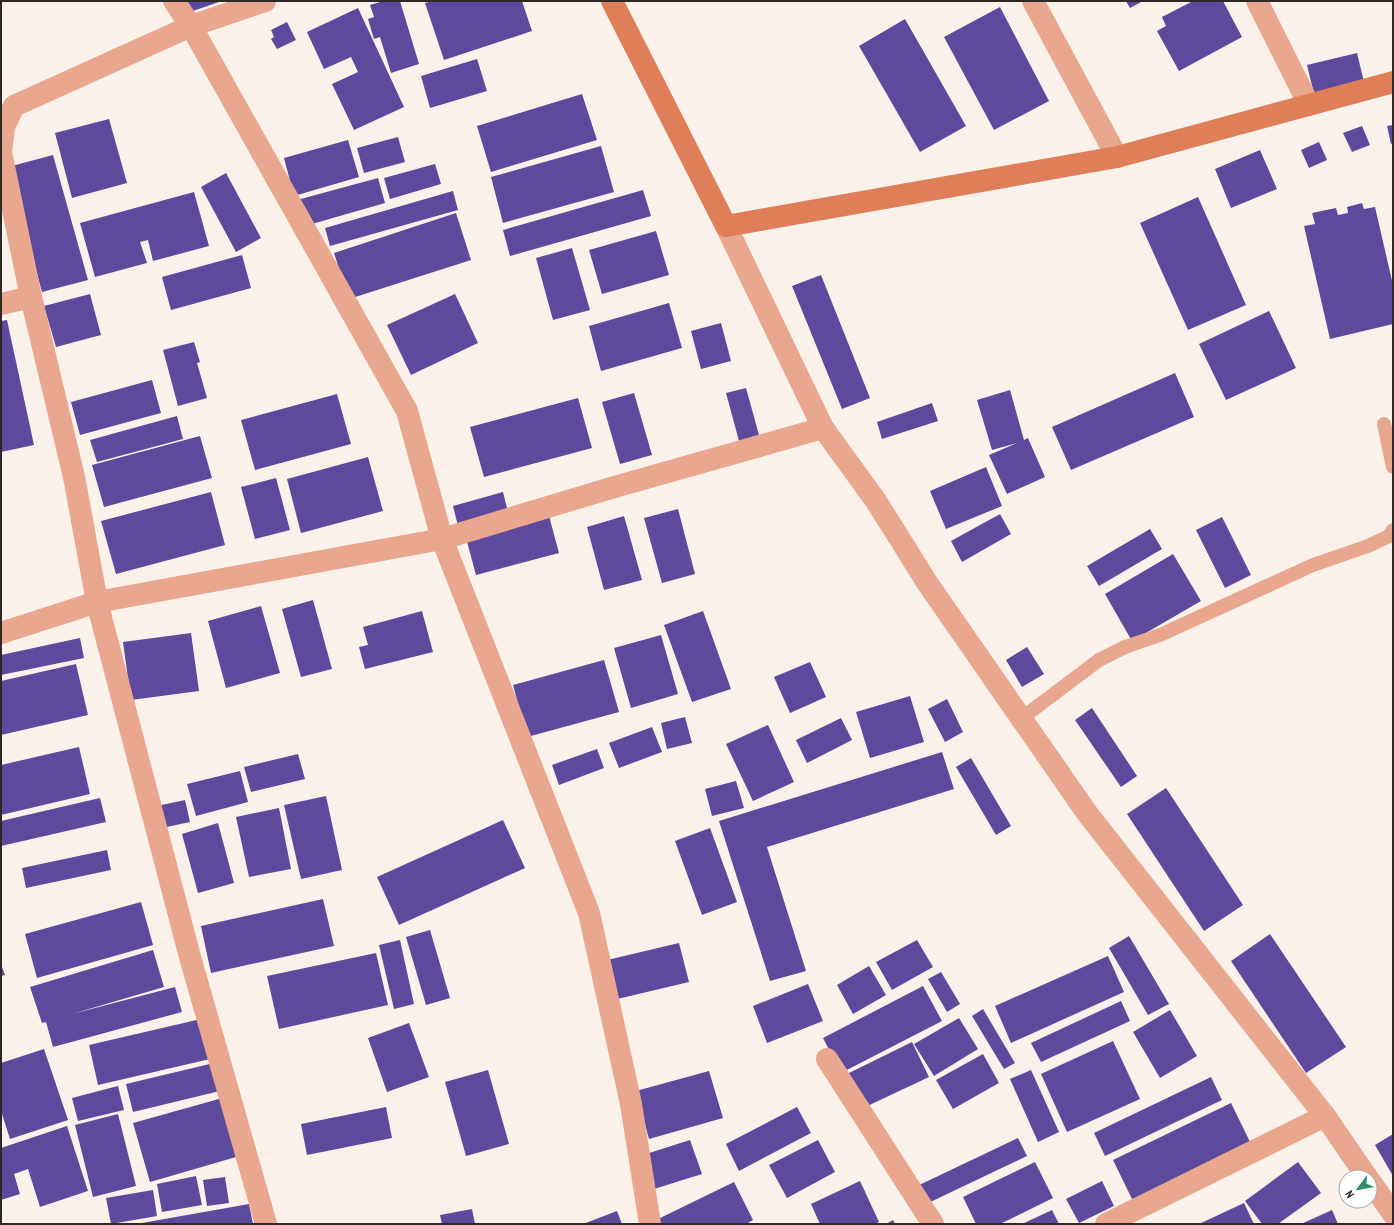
<svg xmlns="http://www.w3.org/2000/svg" width="1394" height="1225" viewBox="0 0 1394 1225" font-family="'PT Sans Narrow',sans-serif">
<style>
.building{fill:#5e4a9c}
.lines{fill:none;stroke-linecap:round;stroke-linejoin:round}
.lane{stroke:#e8a78e;stroke-width:14}
.street{stroke:#e8a78e;stroke-width:22}
.secondary{stroke:#de7f5a;stroke-width:22}
</style>
<rect width="100%" height="100%" fill="#faf1ea"/>
<g class="building">
<path d="M 183,1 L 222,1 L 187,13 Z"/>
<path d="M 383,1 L 400,1 L 419,64 L 391,73 L 380,37 L 374,39 L 368,19 L 374,17 L 370,5 Z"/>
<path d="M 432,1 L 522,1 L 532,31 L 444,60 L 425,3 Z"/>
<path d="M 1126,1 L 1143,1 L 1130,8 Z"/>
<path d="M 1193,1 L 1223,1 L 1242,37 L 1179,71 L 1157,31 L 1166,26 L 1162,17 Z"/>
<path d="M 1000,7 L 1049,101 L 994,130 L 944,37 Z"/>
<path d="M 358,8 L 404,107 L 354,130 L 332,84 L 358,72 L 351,57 L 324,69 L 307,32 Z"/>
<path d="M 905,19 L 966,126 L 920,152 L 859,46 Z"/>
<path d="M 287,22 L 296,40 L 277,49 L 271,39 L 274,37 L 271,30 Z"/>
<path d="M 1357,53 L 1364,82 L 1314,94 L 1307,65 Z"/>
<path d="M 477,59 L 487,91 L 430,108 L 421,76 Z"/>
<path d="M 582,94 L 597,140 L 491,172 L 477,126 Z"/>
<path d="M 109,119 L 127,183 L 72,198 L 55,133 Z"/>
<path d="M 1393,125 L 1393,143 L 1391,144 L 1387,126 Z"/>
<path d="M 1362,126 L 1370,145 L 1352,152 L 1343,133 Z"/>
<path d="M 398,137 L 405,162 L 364,173 L 357,148 Z"/>
<path d="M 348,140 L 359,177 L 294,196 L 284,158 Z"/>
<path d="M 1319,142 L 1327,160 L 1309,168 L 1301,150 Z"/>
<path d="M 601,146 L 614,192 L 503,223 L 491,177 Z"/>
<path d="M 1260,150 L 1277,189 L 1231,208 L 1215,169 Z"/>
<path d="M 53,155 L 88,280 L 42,292 L 8,167 Z"/>
<path d="M 435,164 L 441,184 L 390,199 L 384,178 Z"/>
<path d="M 226,173 L 261,238 L 236,252 L 201,187 Z"/>
<path d="M 378,178 L 385,203 L 305,226 L 297,200 Z"/>
<path d="M 643,190 L 651,216 L 510,256 L 503,230 Z"/>
<path d="M 453,191 L 458,210 L 330,246 L 325,228 Z"/>
<path d="M 194,192 L 209,246 L 153,261 L 148,240 L 140,242 L 147,263 L 95,277 L 80,223 Z"/>
<path d="M 1198,197 L 1246,305 L 1188,330 L 1140,223 Z"/>
<path d="M 1362,203 L 1364,209 L 1375,207 L 1393,285 L 1393,324 L 1330,339 L 1304,226 L 1315,224 L 1312,213 L 1336,208 L 1338,215 L 1348,213 L 1347,207 Z"/>
<path d="M 456,213 L 471,260 L 349,299 L 334,253 Z"/>
<path d="M 656,231 L 669,275 L 602,294 L 589,250 Z"/>
<path d="M 572,248 L 590,310 L 553,320 L 536,258 Z"/>
<path d="M 242,255 L 251,288 L 171,310 L 162,277 Z"/>
<path d="M 821,275 L 870,398 L 842,409 L 792,286 Z"/>
<path d="M 90,294 L 101,335 L 56,347 L 44,306 Z"/>
<path d="M 455,294 L 478,343 L 411,375 L 387,325 Z"/>
<path d="M 669,303 L 682,348 L 601,371 L 589,326 Z"/>
<path d="M 1269,311 L 1296,368 L 1226,400 L 1199,344 Z"/>
<path d="M 7,320 L 34,445 L 1,452 L 1,321 Z"/>
<path d="M 721,323 L 731,361 L 701,369 L 691,331 Z"/>
<path d="M 194,342 L 200,362 L 197,363 L 207,398 L 178,406 L 163,350 Z"/>
<path d="M 1175,373 L 1194,417 L 1071,470 L 1052,427 Z"/>
<path d="M 152,380 L 161,413 L 80,435 L 71,402 Z"/>
<path d="M 746,388 L 759,435 L 739,441 L 726,393 Z"/>
<path d="M 1010,390 L 1024,440 L 1028,438 L 1045,477 L 1007,494 L 989,455 L 1017,443 L 992,450 L 977,400 Z"/>
<path d="M 634,393 L 652,455 L 620,464 L 602,402 Z"/>
<path d="M 337,394 L 351,444 L 255,470 L 241,420 Z"/>
<path d="M 578,398 L 592,448 L 484,477 L 470,427 Z"/>
<path d="M 932,403 L 938,421 L 882,439 L 877,422 Z"/>
<path d="M 177,416 L 183,439 L 97,462 L 90,440 Z"/>
<path d="M 200,436 L 212,478 L 104,507 L 92,465 Z"/>
<path d="M 368,457 L 383,511 L 301,533 L 287,479 Z"/>
<path d="M 986,467 L 1002,506 L 946,529 L 930,491 Z"/>
<path d="M 276,478 L 290,530 L 255,539 L 241,487 Z"/>
<path d="M 211,492 L 225,545 L 116,574 L 101,521 Z"/>
<path d="M 503,492 L 508,512 L 458,526 L 453,506 Z"/>
<path d="M 678,509 L 695,574 L 662,583 L 644,518 Z"/>
<path d="M 1000,514 L 1011,534 L 962,562 L 951,541 Z"/>
<path d="M 549,516 L 559,553 L 476,575 L 466,538 Z"/>
<path d="M 624,516 L 642,580 L 604,590 L 587,527 Z"/>
<path d="M 1222,517 L 1251,575 L 1225,588 L 1196,530 Z"/>
<path d="M 1150,529 L 1162,549 L 1099,586 L 1087,566 Z"/>
<path d="M 1173,554 L 1201,601 L 1132,641 L 1105,594 Z"/>
<path d="M 313,600 L 332,669 L 301,677 L 282,609 Z"/>
<path d="M 261,606 L 280,673 L 226,688 L 208,621 Z"/>
<path d="M 422,611 L 433,652 L 365,669 L 359,647 L 368,645 L 363,627 Z"/>
<path d="M 703,611 L 731,689 L 692,702 L 664,625 Z"/>
<path d="M 191,633 L 199,691 L 131,700 L 123,642 Z"/>
<path d="M 661,635 L 678,694 L 631,708 L 614,648 Z"/>
<path d="M 80,638 L 84,658 L 1,675 L 1,655 Z"/>
<path d="M 1027,647 L 1044,674 L 1022,687 L 1006,660 Z"/>
<path d="M 604,660 L 619,712 L 527,737 L 513,685 Z"/>
<path d="M 810,662 L 826,697 L 790,713 L 774,677 Z"/>
<path d="M 76,664 L 88,715 L 1,735 L 1,681 Z"/>
<path d="M 910,696 L 924,742 L 870,758 L 856,712 Z"/>
<path d="M 947,699 L 963,732 L 945,742 L 928,709 Z"/>
<path d="M 1092,708 L 1137,776 L 1121,787 L 1075,720 Z"/>
<path d="M 685,717 L 692,743 L 667,749 L 661,723 Z"/>
<path d="M 841,718 L 852,740 L 807,763 L 796,740 Z"/>
<path d="M 768,725 L 794,782 L 753,801 L 726,744 Z"/>
<path d="M 652,727 L 662,752 L 619,768 L 609,743 Z"/>
<path d="M 79,747 L 90,794 L 1,815 L 1,765 Z"/>
<path d="M 597,749 L 604,768 L 559,785 L 552,765 Z"/>
<path d="M 942,752 L 954,789 L 767,847 L 806,971 L 770,981 L 719,821 Z"/>
<path d="M 298,754 L 305,779 L 251,792 L 244,767 Z"/>
<path d="M 971,758 L 1011,826 L 996,835 L 956,767 Z"/>
<path d="M 240,771 L 248,802 L 196,816 L 187,784 Z"/>
<path d="M 736,781 L 744,808 L 712,816 L 705,789 Z"/>
<path d="M 1166,788 L 1243,905 L 1204,931 L 1127,814 Z"/>
<path d="M 326,796 L 342,870 L 301,879 L 284,805 Z"/>
<path d="M 100,798 L 106,822 L 1,846 L 1,821 Z"/>
<path d="M 185,800 L 190,822 L 162,828 L 157,806 Z"/>
<path d="M 279,808 L 291,869 L 249,877 L 236,817 Z"/>
<path d="M 503,820 L 525,868 L 399,925 L 377,877 Z"/>
<path d="M 218,823 L 234,883 L 198,893 L 182,834 Z"/>
<path d="M 710,828 L 737,902 L 702,915 L 675,841 Z"/>
<path d="M 107,850 L 111,870 L 26,888 L 22,868 Z"/>
<path d="M 323,899 L 334,946 L 211,973 L 201,926 Z"/>
<path d="M 141,902 L 153,945 L 37,978 L 25,934 Z"/>
<path d="M 430,930 L 450,998 L 426,1005 L 406,937 Z"/>
<path d="M 1270,934 L 1346,1047 L 1306,1073 L 1231,961 Z"/>
<path d="M 1129,936 L 1169,1004 L 1148,1015 L 1109,948 Z"/>
<path d="M 400,940 L 414,1004 L 394,1009 L 379,945 Z"/>
<path d="M 917,940 L 933,967 L 892,990 L 876,962 Z"/>
<path d="M 679,943 L 689,982 L 613,1000 L 603,961 Z"/>
<path d="M 153,950 L 164,987 L 72,1014 L 175,987 L 182,1012 L 53,1047 L 46,1022 L 42,1023 L 30,987 Z"/>
<path d="M 376,953 L 388,1005 L 279,1029 L 267,976 Z"/>
<path d="M 1108,956 L 1124,992 L 1011,1043 L 995,1006 Z"/>
<path d="M 1,964 L 5,975 L 1,976 Z"/>
<path d="M 869,966 L 886,995 L 853,1014 L 837,985 Z"/>
<path d="M 941,972 L 960,1004 L 947,1012 L 928,979 Z"/>
<path d="M 808,984 L 823,1021 L 767,1043 L 753,1006 Z"/>
<path d="M 923,986 L 942,1021 L 841,1073 L 823,1038 Z"/>
<path d="M 1121,1001 L 1130,1021 L 1041,1062 L 1031,1043 Z"/>
<path d="M 983,1009 L 1015,1063 L 1004,1069 L 972,1016 Z"/>
<path d="M 1170,1010 L 1197,1056 L 1160,1078 L 1133,1032 Z"/>
<path d="M 959,1018 L 978,1049 L 934,1076 L 914,1044 Z"/>
<path d="M 201,1019 L 210,1059 L 98,1085 L 89,1045 Z"/>
<path d="M 409,1023 L 429,1077 L 387,1092 L 368,1038 Z"/>
<path d="M 1113,1041 L 1140,1099 L 1067,1132 L 1041,1074 Z"/>
<path d="M 912,1042 L 929,1077 L 861,1109 L 845,1075 Z"/>
<path d="M 44,1049 L 68,1120 L 10,1139 L 1,1111 L 1,1063 Z"/>
<path d="M 983,1054 L 999,1083 L 953,1109 L 936,1080 Z"/>
<path d="M 218,1062 L 224,1090 L 133,1112 L 126,1084 Z"/>
<path d="M 488,1070 L 509,1144 L 466,1156 L 445,1082 Z"/>
<path d="M 1031,1070 L 1059,1132 L 1038,1142 L 1010,1079 Z"/>
<path d="M 709,1071 L 723,1118 L 649,1139 L 636,1091 Z"/>
<path d="M 1211,1077 L 1222,1100 L 1105,1156 L 1094,1133 Z"/>
<path d="M 118,1086 L 124,1110 L 78,1121 L 72,1098 Z"/>
<path d="M 226,1097 L 243,1155 L 150,1182 L 133,1123 Z"/>
<path d="M 1231,1103 L 1251,1144 L 1133,1201 L 1113,1160 Z"/>
<path d="M 386,1107 L 392,1138 L 307,1155 L 301,1124 Z"/>
<path d="M 797,1107 L 811,1133 L 739,1171 L 726,1144 Z"/>
<path d="M 118,1114 L 136,1186 L 93,1197 L 75,1125 Z"/>
<path d="M 67,1126 L 88,1191 L 40,1207 L 28,1169 L 14,1174 L 20,1194 L 1,1200 L 1,1148 Z"/>
<path d="M 1393,1134 L 1393,1176 L 1375,1145 Z"/>
<path d="M 1018,1138 L 1027,1156 L 924,1205 L 915,1187 Z"/>
<path d="M 690,1140 L 702,1174 L 654,1189 L 643,1155 Z"/>
<path d="M 818,1140 L 835,1172 L 787,1198 L 769,1165 Z"/>
<path d="M 1035,1162 L 1053,1198 L 1000,1224 L 976,1224 L 963,1197 Z"/>
<path d="M 1298,1162 L 1321,1193 L 1278,1224 L 1262,1224 L 1245,1201 Z"/>
<path d="M 196,1176 L 202,1205 L 162,1212 L 157,1184 Z"/>
<path d="M 225,1177 L 229,1203 L 207,1206 L 203,1180 Z"/>
<path d="M 860,1181 L 879,1222 L 874,1224 L 820,1224 L 811,1204 Z"/>
<path d="M 1102,1181 L 1114,1206 L 1079,1223 L 1066,1199 Z"/>
<path d="M 734,1182 L 753,1220 L 746,1224 L 658,1224 L 656,1220 Z"/>
<path d="M 153,1190 L 157,1216 L 111,1224 L 106,1198 Z"/>
<path d="M 1244,1203 L 1254,1224 L 1199,1224 Z"/>
<path d="M 249,1204 L 253,1224 L 142,1224 L 142,1223 Z"/>
<path d="M 472,1209 L 475,1224 L 442,1224 L 440,1215 Z"/>
<path d="M 1052,1210 L 1059,1224 L 1022,1224 Z"/>
<path d="M 1332,1210 L 1338,1224 L 1301,1224 Z"/>
<path d="M 617,1211 L 622,1224 L 583,1224 Z"/>
<path d="M 893,1220 L 895,1224 L 886,1224 Z"/>
</g>
<g class="lines">
<g class="lane">
<path d="M 1384,424 L 1393,467"/>
<path d="M 1022,718 L 1099,660 L 1125,647 L 1160,635 L 1313,565 L 1368,546 L 1389,536 L 1393,530"/>
</g>
<g class="street">
<path d="M 174,1 L 191,26 L 407,411 L 442,539 L 589,913 L 631,1104 L 650,1224"/>
<path d="M 265,1 L 191,26 L 14,106 L 4,127 L 1,152 L 31,297 L 74,477 L 97,602 L 190,957 L 266,1224"/>
<path d="M 1033,1 L 1117,157"/>
<path d="M 1257,1 L 1309,105"/>
<path d="M 726,226 L 823,428 L 876,501 L 928,584 L 1087,813 L 1325,1116 L 1367,1177"/>
<path d="M 1,304 L 31,297"/>
<path d="M 1,633 L 97,602 L 442,539 L 611,488 L 823,428"/>
<path d="M 827,1059 L 933,1224"/>
<path d="M 1370,1181 L 1393,1214"/>
<path d="M 1106,1224 L 1325,1116"/>
</g>
<path class="secondary" d="M 612,1 L 726,226 L 1117,157 L 1393,82"/>
</g>
<rect width="1394" height="1225" fill="none" stroke="#2c2926" stroke-width="4"/>
<g transform="translate(1358 1189) rotate(238)"><circle r="19" fill="#ffffff" stroke="#aba9a8"/>
<path d="M0-3L7 15L0 10L-7 15Z" fill="#2f8e67"/>
<text y="-6" font-size="11" font-weight="bold" text-anchor="middle" fill="#2c2926">N</text>
</g>
</svg>
